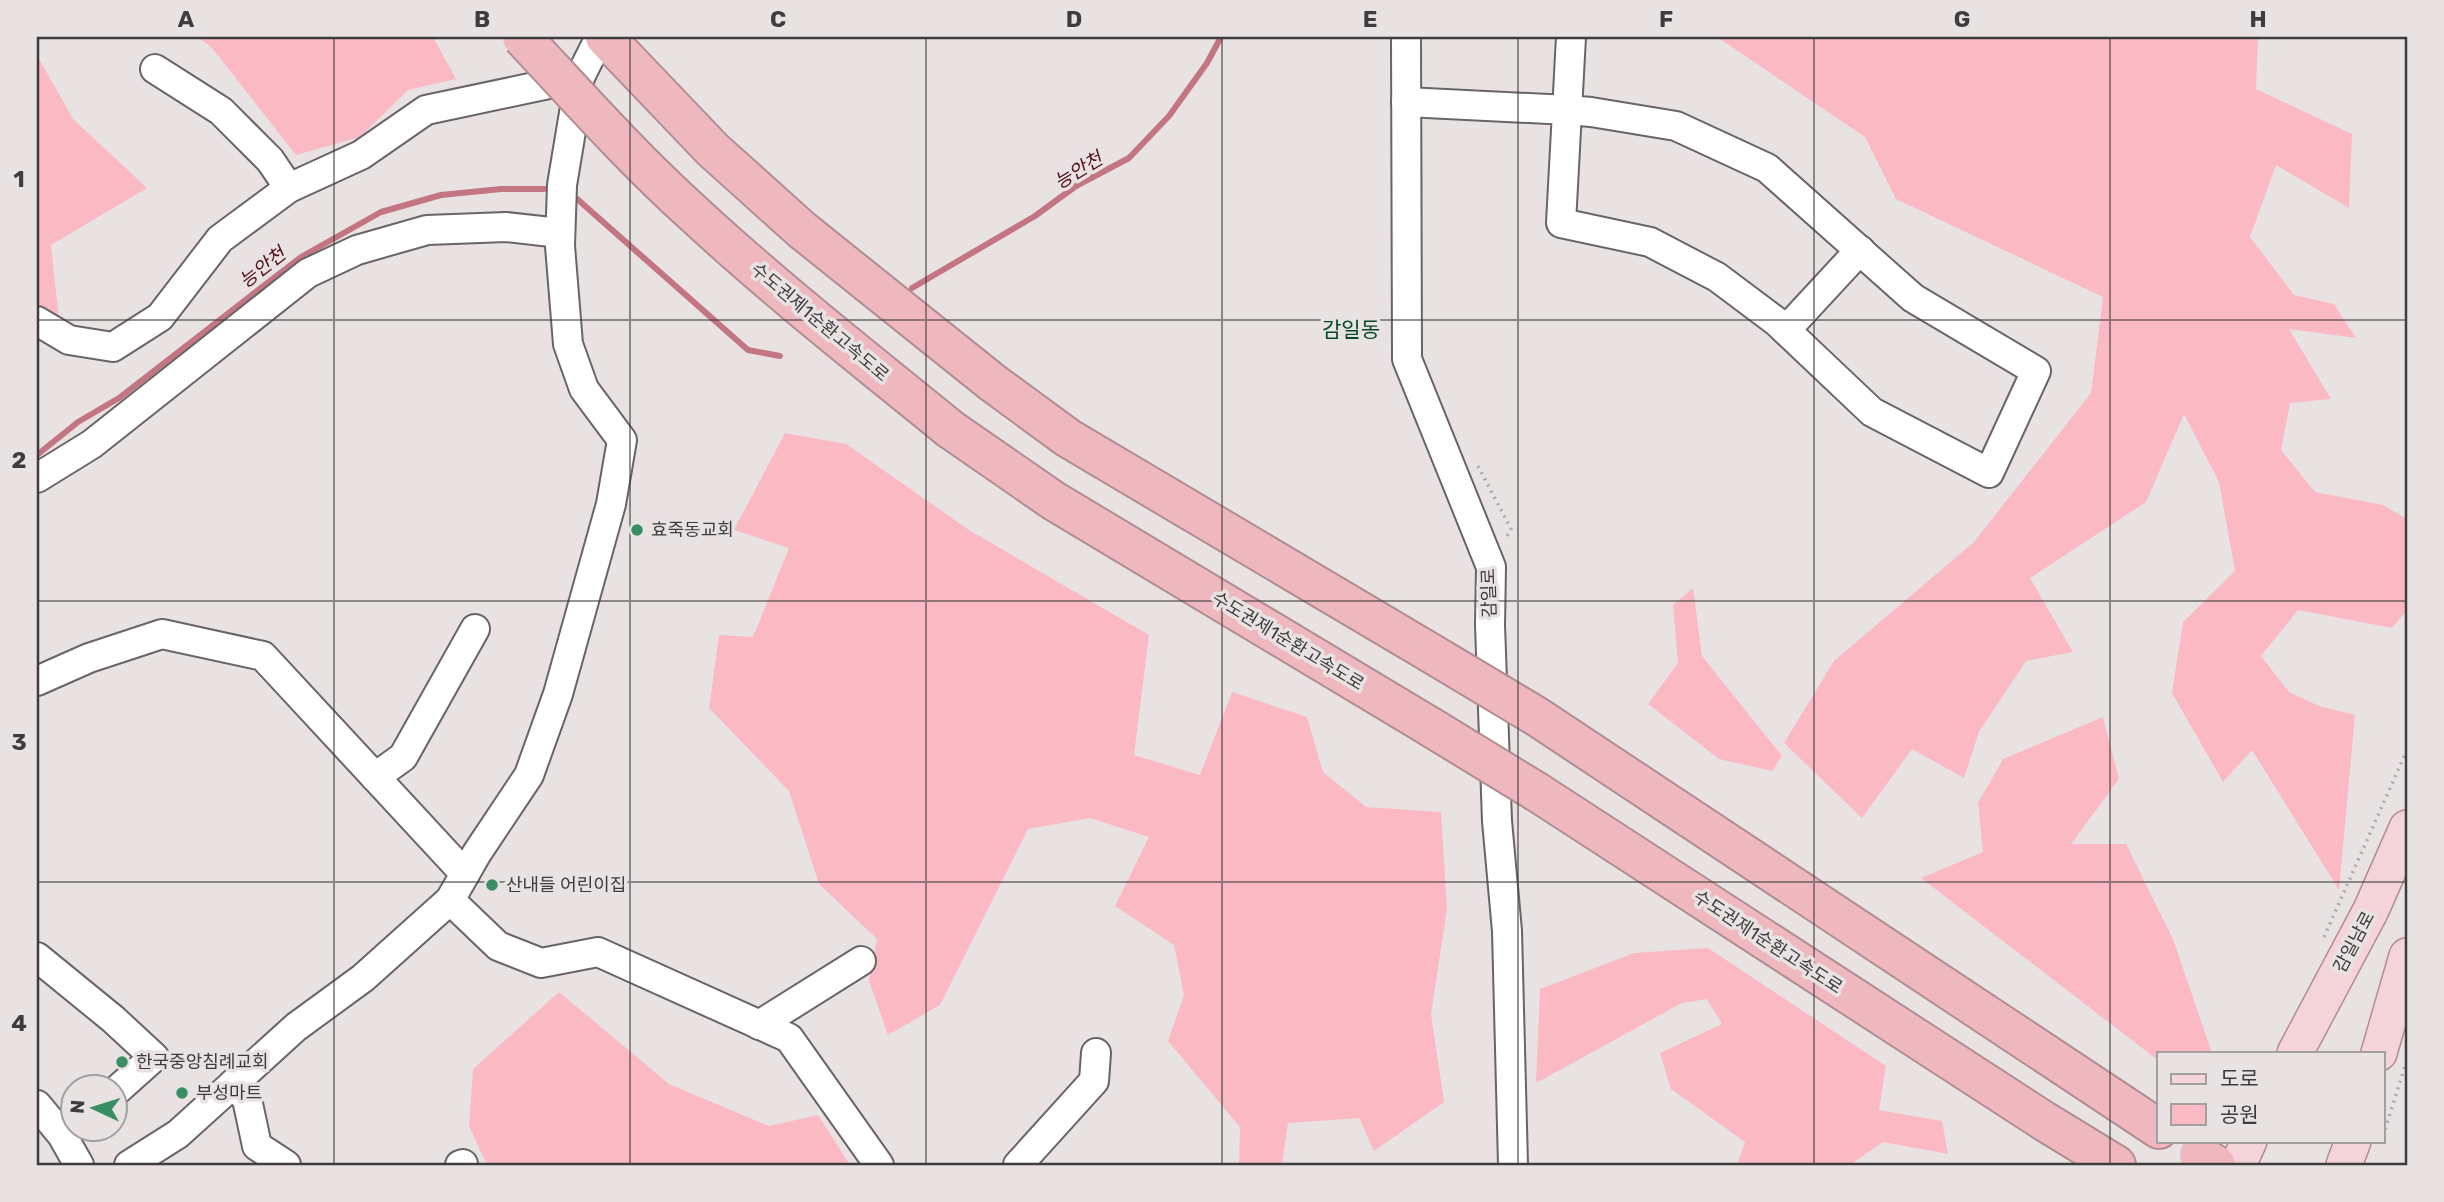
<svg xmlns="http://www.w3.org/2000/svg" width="2444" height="1202" viewBox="0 0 2444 1202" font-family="Rubik,'Noto Sans KR',sans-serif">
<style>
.green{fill:#fbbac3}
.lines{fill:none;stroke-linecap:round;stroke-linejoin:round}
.stream{stroke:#c37581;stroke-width:6}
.minor-casing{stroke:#696465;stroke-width:32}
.major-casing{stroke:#b18d91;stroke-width:38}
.highway-casing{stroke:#b18d91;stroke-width:42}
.path{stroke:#aeaaaa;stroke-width:3.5;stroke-dasharray:2 5;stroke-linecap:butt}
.minor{stroke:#fff;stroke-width:28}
.major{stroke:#f5d4d9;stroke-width:35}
.highway{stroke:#efb8bf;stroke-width:38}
.highway-bridge-casing{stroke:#b18d91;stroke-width:42;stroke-linecap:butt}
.highway-bridge{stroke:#efb8bf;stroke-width:38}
.grid{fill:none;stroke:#3e3c3c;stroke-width:2;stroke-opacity:0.55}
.poi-dot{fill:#398f63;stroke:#e8e2e3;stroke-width:2.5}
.labels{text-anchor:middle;stroke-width:7;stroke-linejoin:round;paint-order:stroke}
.street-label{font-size:18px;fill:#3e3c3c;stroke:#e8e2e3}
.poi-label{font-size:18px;fill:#3e3c3c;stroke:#e8e2e3;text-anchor:start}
.water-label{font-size:19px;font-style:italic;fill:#540c21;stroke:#e8e2e3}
.quarter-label{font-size:21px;fill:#07492c;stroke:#e8e2e3}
.neatline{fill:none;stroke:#3e3c3c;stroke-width:2.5}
.grid-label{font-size:23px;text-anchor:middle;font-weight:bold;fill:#3e3c3c}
</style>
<rect width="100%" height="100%" fill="#e8e2e3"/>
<g class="green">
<path d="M 198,37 L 433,37 L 456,79 L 408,90 L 360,137 L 296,155 L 212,48 Z"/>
<path d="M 1717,37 L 2258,37 L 2256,89 L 2352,134 L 2349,208 L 2276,165 L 2250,237 L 2294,295 L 2334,304 L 2356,338 L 2289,329 L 2331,399 L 2290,403 L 2281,450 L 2315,492 L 2383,505 L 2407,519 L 2407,610 L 2392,628 L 2298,610 L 2261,656 L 2289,692 L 2319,706 L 2355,715 L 2339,890 L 2252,750 L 2223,782 L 2172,693 L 2183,622 L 2235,571 L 2219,482 L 2184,414 L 2146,502 L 2030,578 L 2073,652 L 2026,661 L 1979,732 L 1964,778 L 1912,749 L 1862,818 L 1784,743 L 1834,661 L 1974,542 L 2091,393 L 2103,297 L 1896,199 L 1865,137 Z"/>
<path d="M 37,55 L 73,119 L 147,188 L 51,245 L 59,320 L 37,302 Z"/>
<path d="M 785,433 L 846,444 L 969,530 L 1149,635 L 1134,755 L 1200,775 L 1232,692 L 1307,717 L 1323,772 L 1366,807 L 1441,812 L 1447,909 L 1431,1014 L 1444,1102 L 1374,1151 L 1359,1118 L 1288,1123 L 1282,1165 L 1239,1165 L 1240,1127 L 1168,1041 L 1184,995 L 1174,945 L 1115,906 L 1149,837 L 1090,818 L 1028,829 L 940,1005 L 888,1035 L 869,981 L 877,939 L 819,884 L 789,791 L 709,708 L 719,635 L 753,637 L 789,548 L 734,530 Z"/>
<path d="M 1693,588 L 1702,656 L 1782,756 L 1772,771 L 1719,759 L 1648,704 L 1678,663 L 1673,605 Z"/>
<path d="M 2103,717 L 2119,779 L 2071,844 L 2126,844 L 2173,939 L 2212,1053 L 2159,1053 L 2159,1061 L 1921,878 L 1983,852 L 1978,803 L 2003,759 Z"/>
<path d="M 1708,948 L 1886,1066 L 1879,1110 L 1942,1121 L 1948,1154 L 1883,1142 L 1850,1165 L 1737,1165 L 1745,1142 L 1671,1089 L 1660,1053 L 1722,1024 L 1707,999 L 1682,1003 L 1536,1083 L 1540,989 L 1634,953 Z"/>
<path d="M 559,992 L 669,1084 L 769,1126 L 818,1115 L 850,1165 L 487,1165 L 469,1126 L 473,1069 Z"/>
</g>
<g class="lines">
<g class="stream">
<path d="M 576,198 L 748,350 L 780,356"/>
<path d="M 912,288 L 1035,216 L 1076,186 L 1129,158 L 1169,116 L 1207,63 L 1221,37"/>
<path d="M 37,455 L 78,422 L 119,398 L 301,257 L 381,212 L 441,195 L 501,189 L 544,189"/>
</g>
<g class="minor-casing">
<g id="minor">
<path d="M 1406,37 L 1407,359 L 1491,567 L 1490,625 L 1497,821 L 1507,931 L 1513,1165"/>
<path d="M 155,69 L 221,111 L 270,160 L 289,188"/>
<path d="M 1406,102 L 1568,110 L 1591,112 L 1676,126 L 1767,168 L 1913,298 L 2036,371 L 1989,473 L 1872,412 L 1777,322 L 1717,277 L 1650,242 L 1561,223 L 1571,37"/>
<path d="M 37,321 L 69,340 L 113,347 L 160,317 L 220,239 L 289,188 L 361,155 L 426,110 L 577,78"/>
<path d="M 1786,330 L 1860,250"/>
<path d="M 37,478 L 92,444 L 308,273 L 357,250 L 427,230 L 506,227 L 560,233"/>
<path d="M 37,681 L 89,658 L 162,634 L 263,656 L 465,874"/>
<path d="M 375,777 L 403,757 L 475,629"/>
<path d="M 450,900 L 498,946 L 541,963 L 598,952 L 789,1038 L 879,1165"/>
<path d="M 37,957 L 113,1019 L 154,1057 L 116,1091"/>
<path d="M 759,1025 L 861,961"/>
<path d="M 233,1084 L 247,1099 L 257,1146 L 286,1165"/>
<path d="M 37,1105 L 62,1135 L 79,1165"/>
<path d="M 129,1165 L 178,1134 L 296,1027 L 363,978 L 450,900 L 477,853 L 529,775 L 558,694 L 611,504 L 622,440 L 584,389 L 568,344 L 560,246 L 562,185 L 580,77 L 600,37"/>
<path d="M 460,1165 L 463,1164"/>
<path d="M 1018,1165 L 1094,1081 L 1096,1053"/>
</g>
</g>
<g class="major-casing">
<g id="major">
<path d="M 2295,1053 L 2371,910 L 2407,828"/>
<path d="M 2379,1053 L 2407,956"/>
<path d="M 2238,1165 L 2249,1141"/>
<path d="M 2344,1165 L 2353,1141"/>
</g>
</g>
<g class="highway-casing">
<g id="highway">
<path d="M 605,37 L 713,150 L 802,230 L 993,383 L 1068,438 L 1429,652"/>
<path d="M 950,429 L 1054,501 L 1429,726"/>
<path d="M 1536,716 L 2159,1129"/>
<path d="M 1537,792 L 2044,1121 L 2116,1165"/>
</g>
</g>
<g class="path">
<path d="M 1478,466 L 1511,529 L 1505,540"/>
<path d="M 2324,937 L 2407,750"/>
<path d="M 2383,1136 L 2405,1066"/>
</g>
<use href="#minor" class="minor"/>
<use href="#major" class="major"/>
<use href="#highway" class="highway"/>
<g class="highway-bridge-casing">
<g id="highway-bridge">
<path d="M 522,37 C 578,97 632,158 693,213 C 775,289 863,358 950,429"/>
<path d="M 1429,652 L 1536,716"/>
<path d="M 1429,726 L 1537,792"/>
<path d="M 2199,1155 L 2216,1165"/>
</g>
</g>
<use href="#highway-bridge" class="highway-bridge"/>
</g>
<path class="grid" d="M 334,37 L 334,1165M 630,37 L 630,1165M 926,37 L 926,1165M 1222,37 L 1222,1165M 1518,37 L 1518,1165M 1814,37 L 1814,1165M 2110,37 L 2110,1165M 37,320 L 2407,320M 37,601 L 2407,601M 37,882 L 2407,882"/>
<g class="poi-dot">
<circle cx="637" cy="530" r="7"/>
<circle cx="492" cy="885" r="7"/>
<circle cx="122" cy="1062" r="7"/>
<circle cx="182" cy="1093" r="7"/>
</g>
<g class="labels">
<g class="street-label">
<text transform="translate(820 322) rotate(40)" y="6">수도권제1순환고속도로</text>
<text transform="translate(1489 593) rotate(-92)" y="6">감일로</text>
<text transform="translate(1288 641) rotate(31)" y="6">수도권제1순환고속도로</text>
<text transform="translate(1768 942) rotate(33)" y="6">수도권제1순환고속도로</text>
<text transform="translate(2354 942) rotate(-62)" y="6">감일남로</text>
</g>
<g class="poi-label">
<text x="651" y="536">효죽동교회</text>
<text x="506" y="891">산내들 어린이집</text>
<text x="136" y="1068">한국중앙침례교회</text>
<text x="196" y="1099">부성마트</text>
</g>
<g class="water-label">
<text transform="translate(1078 170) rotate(-31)" y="7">능안천</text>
<text transform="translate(262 267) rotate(-38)" y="7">능안천</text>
</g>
<g class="quarter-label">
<text x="1351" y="337">감일동</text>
</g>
</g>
<rect width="2444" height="1202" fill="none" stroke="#e8e2e3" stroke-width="77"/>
<rect x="2157" y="1052" width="228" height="91" fill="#e8e2e3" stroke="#a4a0a0" stroke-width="2"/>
<rect x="2171" y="1074" width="35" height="10" fill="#f5d4d9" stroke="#a4a0a0" stroke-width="2"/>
<text x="2220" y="1086" font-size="21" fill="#3e3c3c">도로</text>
<rect x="2171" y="1104" width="35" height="21" fill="#fbbac3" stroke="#a4a0a0" stroke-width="2"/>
<text x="2220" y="1122" font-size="21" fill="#3e3c3c">공원</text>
<g transform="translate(94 1108) rotate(274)"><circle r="33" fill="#e8e2e3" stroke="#a4a0a0" stroke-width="2"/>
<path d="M0-5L12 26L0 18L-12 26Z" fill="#398f63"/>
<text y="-10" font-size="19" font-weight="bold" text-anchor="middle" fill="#3e3c3c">N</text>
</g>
<rect x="38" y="38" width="2368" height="1126" class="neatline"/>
<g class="grid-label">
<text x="186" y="27">A</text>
<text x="482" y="27">B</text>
<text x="778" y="27">C</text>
<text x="1074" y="27">D</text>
<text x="1370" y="27">E</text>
<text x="1666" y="27">F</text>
<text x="1962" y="27">G</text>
<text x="2258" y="27">H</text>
<text x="19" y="187">1</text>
<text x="19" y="468">2</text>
<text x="19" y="750">3</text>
<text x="19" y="1031">4</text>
</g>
</svg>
